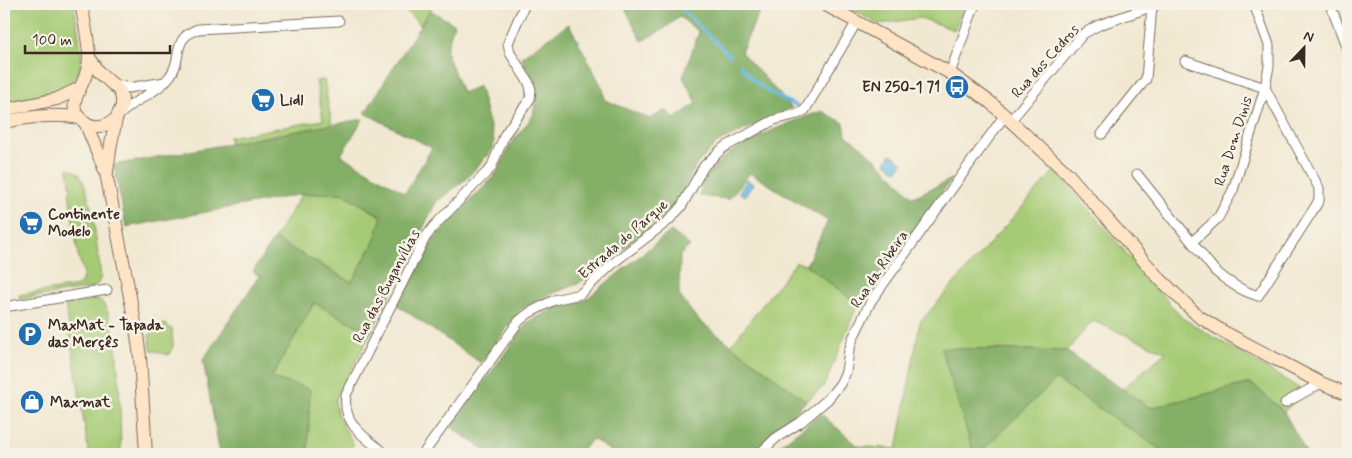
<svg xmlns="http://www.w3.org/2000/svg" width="1352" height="458" viewBox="0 0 1352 458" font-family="Mynerve,sans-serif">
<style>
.green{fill:#a6cb75;stroke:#707a4a}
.forest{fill:#84af66;stroke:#606c42}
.water{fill:#6bbae6;stroke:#537282}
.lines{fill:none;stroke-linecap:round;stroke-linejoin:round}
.stream{stroke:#6bbae6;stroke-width:3}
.street-casing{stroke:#7b6c5d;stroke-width:11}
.secondary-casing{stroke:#7b6c5d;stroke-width:14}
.street{stroke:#fff;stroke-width:9}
.secondary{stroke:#ffe4c6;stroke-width:12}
.labels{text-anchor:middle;stroke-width:5;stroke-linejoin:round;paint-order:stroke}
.street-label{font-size:15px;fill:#3b2a1e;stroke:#f7f3e8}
.poi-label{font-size:15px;font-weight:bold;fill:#3b2a1e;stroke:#f7f3e8;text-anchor:start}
</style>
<rect width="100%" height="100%" fill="#f7f3e8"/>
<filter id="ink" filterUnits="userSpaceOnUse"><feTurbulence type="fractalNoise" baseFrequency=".02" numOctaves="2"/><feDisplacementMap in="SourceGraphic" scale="10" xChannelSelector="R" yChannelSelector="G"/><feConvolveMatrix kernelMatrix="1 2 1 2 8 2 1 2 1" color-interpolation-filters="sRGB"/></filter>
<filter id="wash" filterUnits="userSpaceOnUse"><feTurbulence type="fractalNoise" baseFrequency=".0096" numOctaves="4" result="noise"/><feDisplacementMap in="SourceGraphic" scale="20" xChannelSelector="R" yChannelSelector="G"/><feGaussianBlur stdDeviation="1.12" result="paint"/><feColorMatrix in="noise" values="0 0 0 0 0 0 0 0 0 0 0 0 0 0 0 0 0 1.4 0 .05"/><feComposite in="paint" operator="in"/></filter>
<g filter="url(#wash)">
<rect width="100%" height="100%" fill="#f1e8d1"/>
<g class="green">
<path d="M 4,4 L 74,4 C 76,22 81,40 81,58 C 83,96 30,97 4,103 Z"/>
<path d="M 400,4 L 434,4 L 420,25 Z"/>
<path d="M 842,4 L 965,4 L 954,30 L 921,18 L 878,24 Z"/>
<path d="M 324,80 L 332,125 L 230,143 L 229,137 L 323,120 L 316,81 Z"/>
<path d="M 68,168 C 71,170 76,171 78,173 C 93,189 97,253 101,276 C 99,282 97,286 92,288 L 21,299 L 19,298 L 19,295 L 78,286 L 81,283 L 84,274 L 78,255 L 69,192 L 71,191 Z"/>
<path d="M 1055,170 L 1182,318 L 1304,391 L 1284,412 L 1251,383 L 1150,408 L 1122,389 L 1166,352 L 1093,321 L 1066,351 L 942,348 L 974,454 L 856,454 L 858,446 L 897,449 L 920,322 Z"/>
<path d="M 342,193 L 382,217 L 374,242 L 352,282 L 274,239 L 302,194 Z"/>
<path d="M 796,262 L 806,265 L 858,304 L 824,386 L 806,401 L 731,345 Z"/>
<path d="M 98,299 C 122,311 120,427 121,454 L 89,454 L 65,304 Z"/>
<path d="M 314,303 L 371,333 L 335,400 C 336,417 345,429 354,444 L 346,454 L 310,454 L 271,379 Z"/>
<path d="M 166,324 L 169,328 L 172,329 L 173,346 L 169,355 L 151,350 L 149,335 L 152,334 L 155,326 Z"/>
<path d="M 1056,379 L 1167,454 L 978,454 Z"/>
</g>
<g class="forest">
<path d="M 623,4 L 749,4 L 760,10 L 741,52 L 792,108 L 717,143 L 696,165 L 678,202 L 654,225 L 578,284 L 548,295 L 520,310 L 481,363 L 397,305 L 434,239 L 496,174 L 511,144 L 533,116 L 536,98 L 534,82 L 521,57 L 569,24 L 603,89 L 605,100 L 650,119 L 666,110 L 674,119 L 697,103 L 683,77 L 699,32 L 679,16 L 667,27 L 642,41 Z"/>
<path d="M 430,10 L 454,24 L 446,51 L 462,93 L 479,86 L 494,141 L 493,149 L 466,179 L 436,202 L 371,333 L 314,303 L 271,378 L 310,389 L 308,450 L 310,454 L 220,454 L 203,360 L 259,276 L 253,271 L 274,239 L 352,282 L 374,242 L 382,216 L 342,193 L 302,194 L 126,227 L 114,165 L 363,119 L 341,155 L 405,193 L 432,148 L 365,113 Z"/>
<path d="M 822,111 L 844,123 L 846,135 L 876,159 L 913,197 L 952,179 L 858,304 L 806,265 L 828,221 L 750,173 L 729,199 L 699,196 C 701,191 701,185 703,181 C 723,146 786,124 822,111 Z"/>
<path d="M 671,231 L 690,246 L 680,255 L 679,295 L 698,320 L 806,401 L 756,454 L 615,454 L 593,439 L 577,454 L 491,454 L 451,427 L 527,323 L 559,305 L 585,300 Z"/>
<path d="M 941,348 L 1066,351 L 1150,408 L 1251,383 L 1284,412 L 1307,454 L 1167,454 L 1056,379 L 978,454 L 974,454 Z"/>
<path d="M 821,414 L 858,446 L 856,454 L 770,454 L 776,448 Z"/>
</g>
<g class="water">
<path d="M 891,154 L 903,163 L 897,171 L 886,163 Z"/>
<path d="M 747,180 L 753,184 L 745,196 L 739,192 Z"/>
</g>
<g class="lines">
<g class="stream">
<path d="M 676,4 L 730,56"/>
<path d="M 740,65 L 752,79 L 769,92 L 797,106"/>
</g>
</g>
</g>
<g filter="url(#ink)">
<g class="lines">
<g class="street-casing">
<g id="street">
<path d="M 1330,4 L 1348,51"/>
<path d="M 1185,61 L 1265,88 L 1233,190 L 1218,218 L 1192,242"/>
<path d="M 950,73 L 975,4"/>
<path d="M 115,84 L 128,88 L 165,82"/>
<path d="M 120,114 C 126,109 132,104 139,100 C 150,93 162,87 170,76 C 184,58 170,39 198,29 L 339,21"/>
<path d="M 1011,120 L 1083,34 L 1099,25 L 1159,4"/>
<path d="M 1102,134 L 1146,79 L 1152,6"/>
<path d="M 1137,174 L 1215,271 C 1229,283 1241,291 1258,296 L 1315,207 L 1319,200 L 1319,188 L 1265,88 L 1269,66 L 1269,45 L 1254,4"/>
<path d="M 4,307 L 107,290"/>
<path d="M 1285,403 L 1321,383"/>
<path d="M 386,454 C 366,438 342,425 346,395 L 425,238 L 434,226 L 491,168 L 505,134 L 530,99 L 531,90 L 529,83 L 510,53 L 508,43 L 525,4"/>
<path d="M 423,454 L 519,321 L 529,313 L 554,300 L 580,294 L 617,260 L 668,221 L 681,207 L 704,166 L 723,148 L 774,120 L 798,114 L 805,110 L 856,23"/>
<path d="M 759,454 L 776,438 L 801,422 L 828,399 L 840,384 L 846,372 L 849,351 L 853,338 L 871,301 L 1005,115"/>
</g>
</g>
<g class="secondary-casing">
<g id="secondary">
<path d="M 81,4 C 84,20 89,42 89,58 C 89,64 87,71 85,77 C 79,93 63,111 88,124 C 98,129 107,125 116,119"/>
<path d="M 824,4 L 950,73 L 991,103 L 1068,174 L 1157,276 L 1198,316 L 1224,332 L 1321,383 L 1348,394"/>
<path d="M 89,57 L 99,72 L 119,90 L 122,98 L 122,106 L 116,119 L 111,144 L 107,172"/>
<path d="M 4,110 L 57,99 L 78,89"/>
<path d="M 4,122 C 30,117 54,113 80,118"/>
<path d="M 85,122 L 106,173 L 136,328 L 140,357 L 146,454"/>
</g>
</g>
<use href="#street" class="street"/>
<use href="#secondary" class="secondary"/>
</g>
</g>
<defs>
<g id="bus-disc" transform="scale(1.25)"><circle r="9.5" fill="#1f6fb2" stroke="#f7f3e8"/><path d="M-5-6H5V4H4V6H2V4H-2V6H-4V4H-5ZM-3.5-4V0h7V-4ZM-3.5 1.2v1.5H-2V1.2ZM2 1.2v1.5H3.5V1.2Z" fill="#fff"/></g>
<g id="supermarket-disc" transform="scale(1.25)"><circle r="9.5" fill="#1f6fb2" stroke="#f7f3e8"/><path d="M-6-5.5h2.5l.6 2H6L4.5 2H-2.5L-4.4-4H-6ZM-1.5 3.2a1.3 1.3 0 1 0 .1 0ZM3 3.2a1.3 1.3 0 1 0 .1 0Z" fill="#fff"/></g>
<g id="parking-disc" transform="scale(1.25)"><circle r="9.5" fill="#1f6fb2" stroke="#f7f3e8"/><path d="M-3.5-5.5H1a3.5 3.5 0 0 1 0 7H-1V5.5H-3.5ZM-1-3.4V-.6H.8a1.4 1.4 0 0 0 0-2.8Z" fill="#fff"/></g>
<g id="shop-disc" transform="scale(1.25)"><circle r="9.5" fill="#1f6fb2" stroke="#f7f3e8"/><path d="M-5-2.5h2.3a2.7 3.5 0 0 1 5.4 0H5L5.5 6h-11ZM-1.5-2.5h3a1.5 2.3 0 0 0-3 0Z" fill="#fff"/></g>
</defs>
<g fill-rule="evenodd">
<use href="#bus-disc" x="957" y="87"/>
<use href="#supermarket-disc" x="263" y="100"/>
<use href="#supermarket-disc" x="31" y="223"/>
<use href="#parking-disc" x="30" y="334"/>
<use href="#shop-disc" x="32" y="402"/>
</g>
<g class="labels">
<g class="street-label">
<text transform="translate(1045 61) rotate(-48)" y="5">Rua dos Cedros</text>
<text transform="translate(1233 141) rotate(-72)" y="5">Rua Dom Dinis</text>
<text transform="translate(623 239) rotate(-41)" y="5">Estrada do Parque</text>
<text transform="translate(879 269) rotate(-56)" y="5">Rua da Ribeira</text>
<text transform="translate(386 286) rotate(-62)" y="5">Rua das Buganvílias</text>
</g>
<g class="poi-label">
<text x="940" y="92" text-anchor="end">EN 250-1 71</text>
<text x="280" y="105">Lidl</text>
<text x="48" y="219">Continente<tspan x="48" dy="17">Modelo</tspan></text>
<text x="48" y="330">MaxMat - Tapada<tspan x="48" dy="17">das Merçês</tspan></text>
<text x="50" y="407">Maxmat</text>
</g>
</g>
<rect width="1352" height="458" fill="none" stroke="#f7f3e8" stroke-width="20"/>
<g transform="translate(1304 48) rotate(22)" stroke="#f7f3e8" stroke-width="4" paint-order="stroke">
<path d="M0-4L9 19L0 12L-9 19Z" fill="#3b2a1e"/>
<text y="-8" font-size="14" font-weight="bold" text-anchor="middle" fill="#3b2a1e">N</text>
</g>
<path d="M25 45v8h145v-8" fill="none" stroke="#3b2a1e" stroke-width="2.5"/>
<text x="32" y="45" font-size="15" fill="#3b2a1e" stroke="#f7f3e8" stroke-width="4" paint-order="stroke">100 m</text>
</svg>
